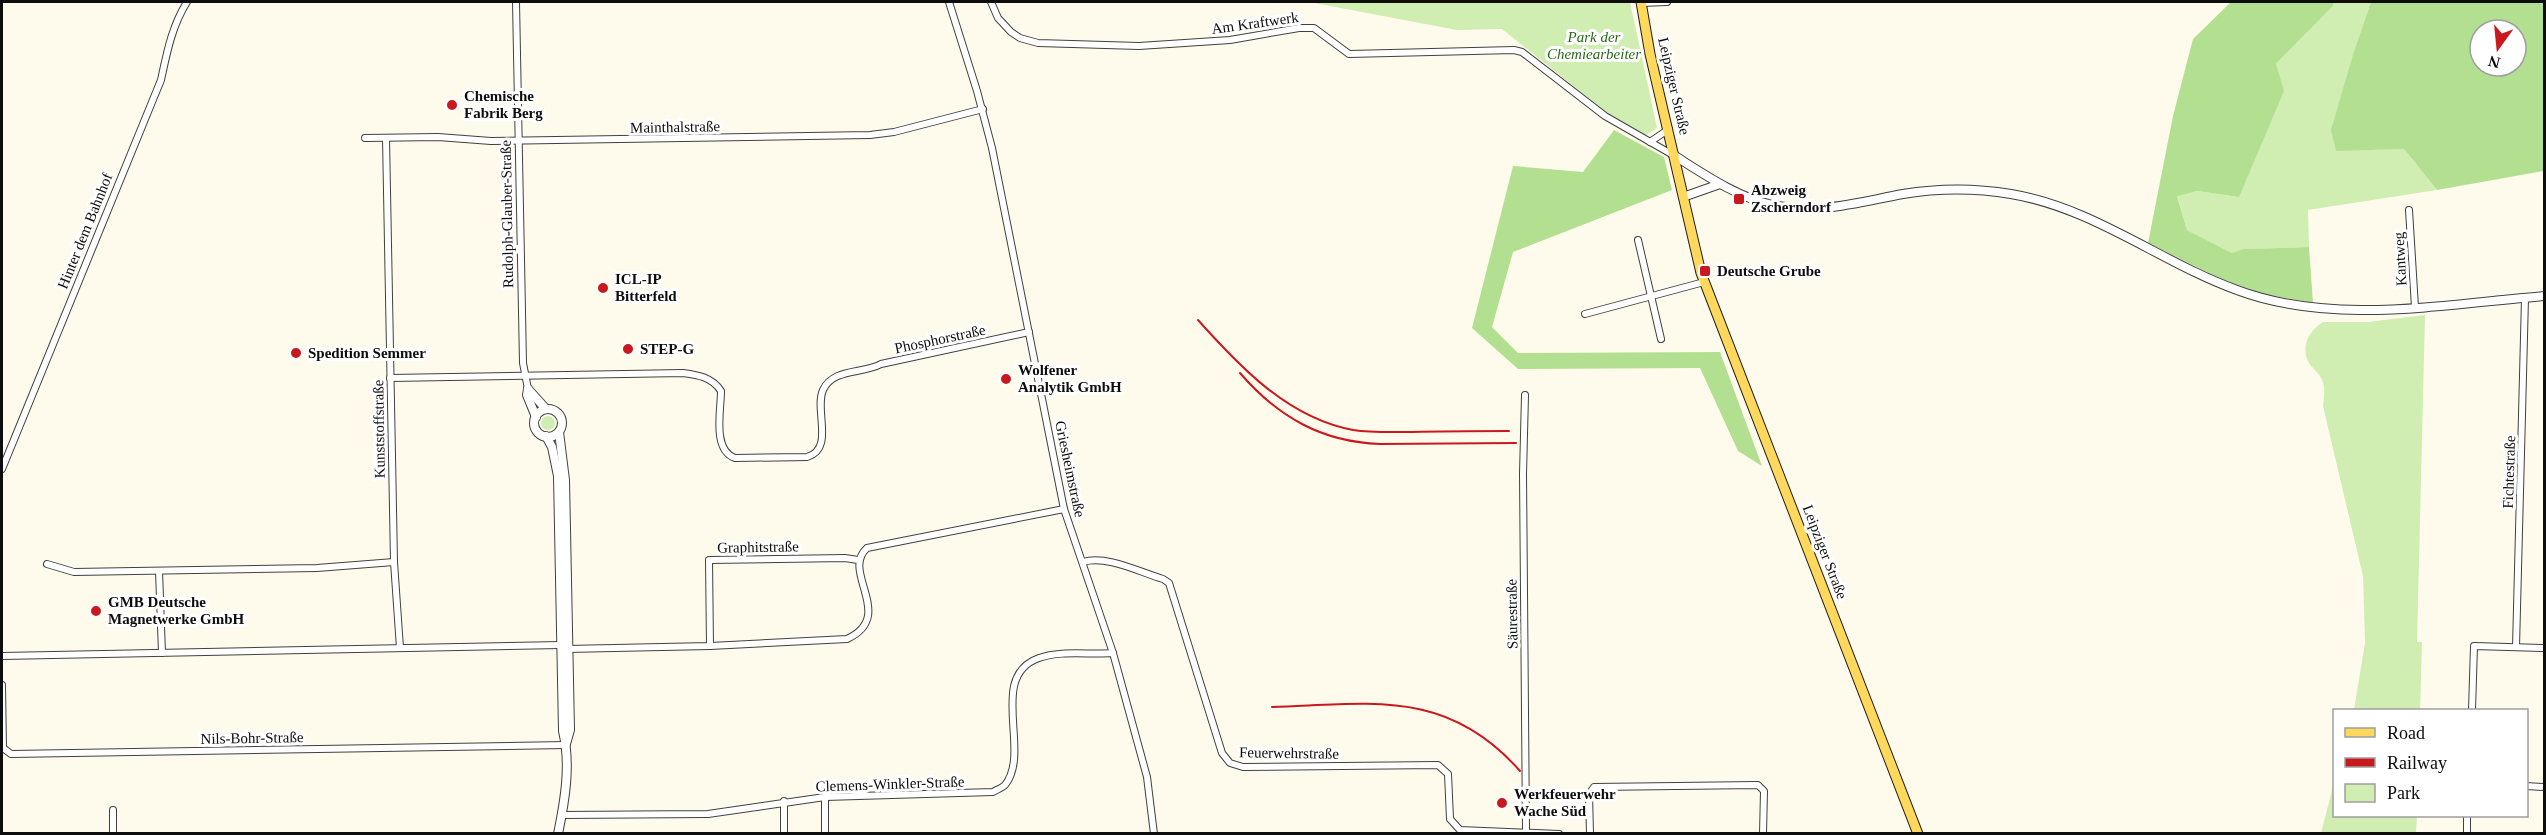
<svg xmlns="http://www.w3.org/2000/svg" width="2546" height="835" viewBox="0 0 2546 835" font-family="'Times New Roman',serif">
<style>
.green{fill:#d0edb2}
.forest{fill:#b3e090;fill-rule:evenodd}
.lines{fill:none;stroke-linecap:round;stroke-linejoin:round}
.minor-casing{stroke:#404040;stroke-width:8}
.tertiary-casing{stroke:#404040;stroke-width:10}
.primary-casing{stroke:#1e1e1e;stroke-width:11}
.minor{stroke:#fff;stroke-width:6}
.tertiary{stroke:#fff;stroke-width:8}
.primary{stroke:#ffd85c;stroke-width:9}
.rail{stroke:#ca181f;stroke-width:2}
.poi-dot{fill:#ca181f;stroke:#fff;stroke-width:2}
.labels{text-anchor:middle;stroke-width:6;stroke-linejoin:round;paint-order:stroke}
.street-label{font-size:15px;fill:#0d0d0d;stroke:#fff}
.park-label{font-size:15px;font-style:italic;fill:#286a17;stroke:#fff}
.poi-label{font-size:15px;font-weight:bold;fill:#0d0d0d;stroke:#fff;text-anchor:start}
</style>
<rect width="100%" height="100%" fill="#fffbec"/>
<g class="green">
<path d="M 1309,2 L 1630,2 L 1657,128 L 1646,135 L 1607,113 L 1502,29 L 1457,30 Z"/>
<path d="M 2334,2 L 2371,2 L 2355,48 L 2336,150 L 2404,149 L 2437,190 L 2308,210 L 2309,247 L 2243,249 L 2232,253 L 2187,230 L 2177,195 L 2197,191 L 2239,197 L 2276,64 L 2333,6 Z"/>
<path d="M 2425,315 L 2417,642 L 2422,642 L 2420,710 L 2354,710 L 2365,643 L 2363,576 L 2323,406 C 2324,397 2326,387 2321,378 C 2318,372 2312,368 2309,363 C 2300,346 2309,331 2323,322 L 2368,322 Z"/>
<circle cx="548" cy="423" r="7"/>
<path d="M 2334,783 L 2334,816 L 2417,816 L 2416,833 L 2321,833 Z"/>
</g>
<g class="forest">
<path d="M 2231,2 L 2334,2 L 2333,6 L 2276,64 L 2284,91 L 2239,197 L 2197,191 L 2177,196 L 2187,230 L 2232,253 L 2243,249 L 2309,247 L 2313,303 L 2264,294 L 2221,279 L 2148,243 L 2173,116 L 2193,39 Z"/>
<path d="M 2371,2 L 2544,2 L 2544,171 L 2437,190 L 2404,149 L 2336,151 L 2331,130 L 2355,48 ZM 2480,30 L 2516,30 L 2516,66 L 2480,66 Z"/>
<path d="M 1614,130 L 1664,157 L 1672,190 L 1513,252 L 1492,327 L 1518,353 L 1720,352 L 1762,466 L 1738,451 L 1700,368 L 1518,369 L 1472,328 L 1513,166 L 1583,172 Z"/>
</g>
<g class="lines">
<g class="minor-casing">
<g id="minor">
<path d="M 516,2 L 523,363 L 528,389"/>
<path d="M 949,2 L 977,91 L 992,148 L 1064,509 L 1113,653 L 1147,777 L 1154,834"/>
<path d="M 991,2 L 998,18 L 1011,32 L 1020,38 L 1038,43 L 1139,46 L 1230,40 L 1299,28 L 1314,28 L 1349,54 L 1514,50 L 1522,52 L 1605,116 L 1673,155"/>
<path d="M 1641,3 L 1667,2"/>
<path d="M 365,138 L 438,137 L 491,141 L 870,135 L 894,132 L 983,109"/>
<path d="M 386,138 L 394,562 L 400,648"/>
<path d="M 1650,142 L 1669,129"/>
<path d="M 2409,210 L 2415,307"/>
<path d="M 1638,240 L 1661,339"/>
<path d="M 1585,314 L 1704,282"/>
<path d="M 390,378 L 683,373 C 698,375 712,377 721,391 C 721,410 712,450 735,458 L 807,457 C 835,449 814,410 823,390 C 833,368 863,374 881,364 L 1029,332"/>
<path d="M 1525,395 L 1523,474 L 1526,831"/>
<path d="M 2,469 L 161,80 C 167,52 172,26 187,2"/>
<path d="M 1083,562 C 1107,555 1139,572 1163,579 L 1169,583 L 1222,753 L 1230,763 L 1243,767 L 1438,765 L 1448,774 L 1450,819 L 1460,830 L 1559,834"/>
<path d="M 47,564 L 74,572 L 317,568 L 394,562"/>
<path d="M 159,571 L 162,653"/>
<path d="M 710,646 L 709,560 L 845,558 L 858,560"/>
<path d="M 2516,647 L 2525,298"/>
<path d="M 566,649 L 710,646 L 847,639 C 897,616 840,572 867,548 L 1064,509"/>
<path d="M 2,656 L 561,645"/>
<path d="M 2,685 L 3,748 L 11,754 L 566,745"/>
<path d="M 2472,710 L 2474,646 L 2544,648"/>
<path d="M 2526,786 L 2544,787"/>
<path d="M 113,810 L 113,834"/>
<path d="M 561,815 L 708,814 L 825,797 L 993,792 C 996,790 1002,788 1005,785 C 1032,752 987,676 1039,658 C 1061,650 1089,655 1113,653"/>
<path d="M 784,834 L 784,801"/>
<path d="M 825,834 L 825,797"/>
<path d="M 1590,834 L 1589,794 L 1594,787 L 1758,785 L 1764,791 L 1763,834"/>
<path d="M 2467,834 L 2467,816"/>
</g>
</g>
<g class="tertiary-casing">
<g id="tertiary">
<path d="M 1675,156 C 1705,175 1737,197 1772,205 C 1817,215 1859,202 1903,194 C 1939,188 1975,188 2011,194 C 2094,208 2160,262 2237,290 C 2333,326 2445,304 2544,296"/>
<path d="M 1683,197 L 1720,184"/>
<path d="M 528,389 L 527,395 L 536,417"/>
<path d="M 528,389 L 546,409"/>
<circle cx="548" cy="423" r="14"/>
<path d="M 559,432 L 565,480 L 570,730 L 566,744"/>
<path d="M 546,436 L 552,447 L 558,476 L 563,731 C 571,765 565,800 558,834"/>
</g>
</g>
<g class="primary-casing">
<path id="primary" d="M 1641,2 L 1650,54 L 1701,273 L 1918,834"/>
</g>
<use href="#minor" class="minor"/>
<use href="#tertiary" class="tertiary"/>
<use href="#primary" class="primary"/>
<g class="rail">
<path d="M 1198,320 C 1240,367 1288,418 1353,430 C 1372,433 1393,432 1413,432 C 1445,431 1477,431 1509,431"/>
<path d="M 1240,373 C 1278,417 1322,442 1380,444 L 1516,443"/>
<path d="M 1272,707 C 1371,704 1447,688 1520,771"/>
</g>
</g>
<g class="poi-dot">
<circle cx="452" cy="105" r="6"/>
<rect x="1733" y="193" width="12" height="12" rx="3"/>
<rect x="1699" y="265" width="12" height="12" rx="3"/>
<circle cx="603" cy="288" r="6"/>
<circle cx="628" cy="349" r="6"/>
<circle cx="296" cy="353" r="6"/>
<circle cx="1006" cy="379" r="6"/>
<circle cx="96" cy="611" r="6"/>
<circle cx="1502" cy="803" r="6"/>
</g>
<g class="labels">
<g class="street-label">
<text transform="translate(1255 23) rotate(-8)" y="5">Am Kraftwerk</text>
<text transform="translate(1674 86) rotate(77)" y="5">Leipziger Straße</text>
<text transform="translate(675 127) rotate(-1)" y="5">Mainthalstraße</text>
<text transform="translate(507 214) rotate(-91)" y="5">Rudolph-Glauber-Straße</text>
<text transform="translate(85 231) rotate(-68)" y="5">Hinter dem Bahnhof</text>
<text transform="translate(2400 259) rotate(-93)" y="5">Kantweg</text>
<text transform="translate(940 339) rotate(-12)" y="5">Phosphorstraße</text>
<text transform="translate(379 429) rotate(-91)" y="5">Kunststoffstraße</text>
<text transform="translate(1070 469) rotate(78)" y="5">Griesheimstraße</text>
<text transform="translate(2509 472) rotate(-88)" y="5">Fichtestraße</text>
<text transform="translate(758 547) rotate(-1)" y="5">Graphitstraße</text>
<text transform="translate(1825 552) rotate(69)" y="5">Leipziger Straße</text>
<text transform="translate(1512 614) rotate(-91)" y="5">Säurestraße</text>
<text transform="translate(252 738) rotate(-1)" y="5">Nils-Bohr-Straße</text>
<text transform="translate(1289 753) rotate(1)" y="5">Feuerwehrstraße</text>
<text transform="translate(890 784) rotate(-2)" y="5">Clemens-Winkler-Straße</text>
</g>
<g class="park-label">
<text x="1594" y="42">Park der<tspan x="1594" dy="17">Chemiearbeiter</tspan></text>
</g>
<g class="poi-label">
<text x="464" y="101">Chemische<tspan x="464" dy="17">Fabrik Berg</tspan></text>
<text x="1751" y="195">Abzweig<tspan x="1751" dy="17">Zscherndorf</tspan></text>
<text x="1717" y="276">Deutsche Grube</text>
<text x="615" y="284">ICL-IP<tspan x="615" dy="17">Bitterfeld</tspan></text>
<text x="640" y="354">STEP-G</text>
<text x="308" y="358">Spedition Semmer</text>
<text x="1018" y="375">Wolfener<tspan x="1018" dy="17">Analytik GmbH</tspan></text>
<text x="108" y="607">GMB Deutsche<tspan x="108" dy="17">Magnetwerke GmbH</tspan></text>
<text x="1514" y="799">Werkfeuerwehr<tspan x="1514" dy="17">Wache Süd</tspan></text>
</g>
</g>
<rect width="2546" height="835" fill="none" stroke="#0d0d0d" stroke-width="6"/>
<rect x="2333" y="709" width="195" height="108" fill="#ffffff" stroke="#9e9e9e" stroke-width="1.5"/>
<rect x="2345" y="728" width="30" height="9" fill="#ffd85c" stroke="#9e9e9e" stroke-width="1.5"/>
<text x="2387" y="739" font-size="18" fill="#0d0d0d">Road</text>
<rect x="2345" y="758" width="30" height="9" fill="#ca181f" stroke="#9e9e9e" stroke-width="1.5"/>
<text x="2387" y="769" font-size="18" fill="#0d0d0d">Railway</text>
<rect x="2345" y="784" width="30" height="18" fill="#d0edb2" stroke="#9e9e9e" stroke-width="1.5"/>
<text x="2387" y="799" font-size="18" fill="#0d0d0d">Park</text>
<g transform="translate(2498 48) rotate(195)"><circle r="28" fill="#ffffff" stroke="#9e9e9e" stroke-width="1.5"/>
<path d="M0-4.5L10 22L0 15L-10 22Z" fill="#ca181f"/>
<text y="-9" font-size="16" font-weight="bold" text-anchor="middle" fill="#0d0d0d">N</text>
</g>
</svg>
